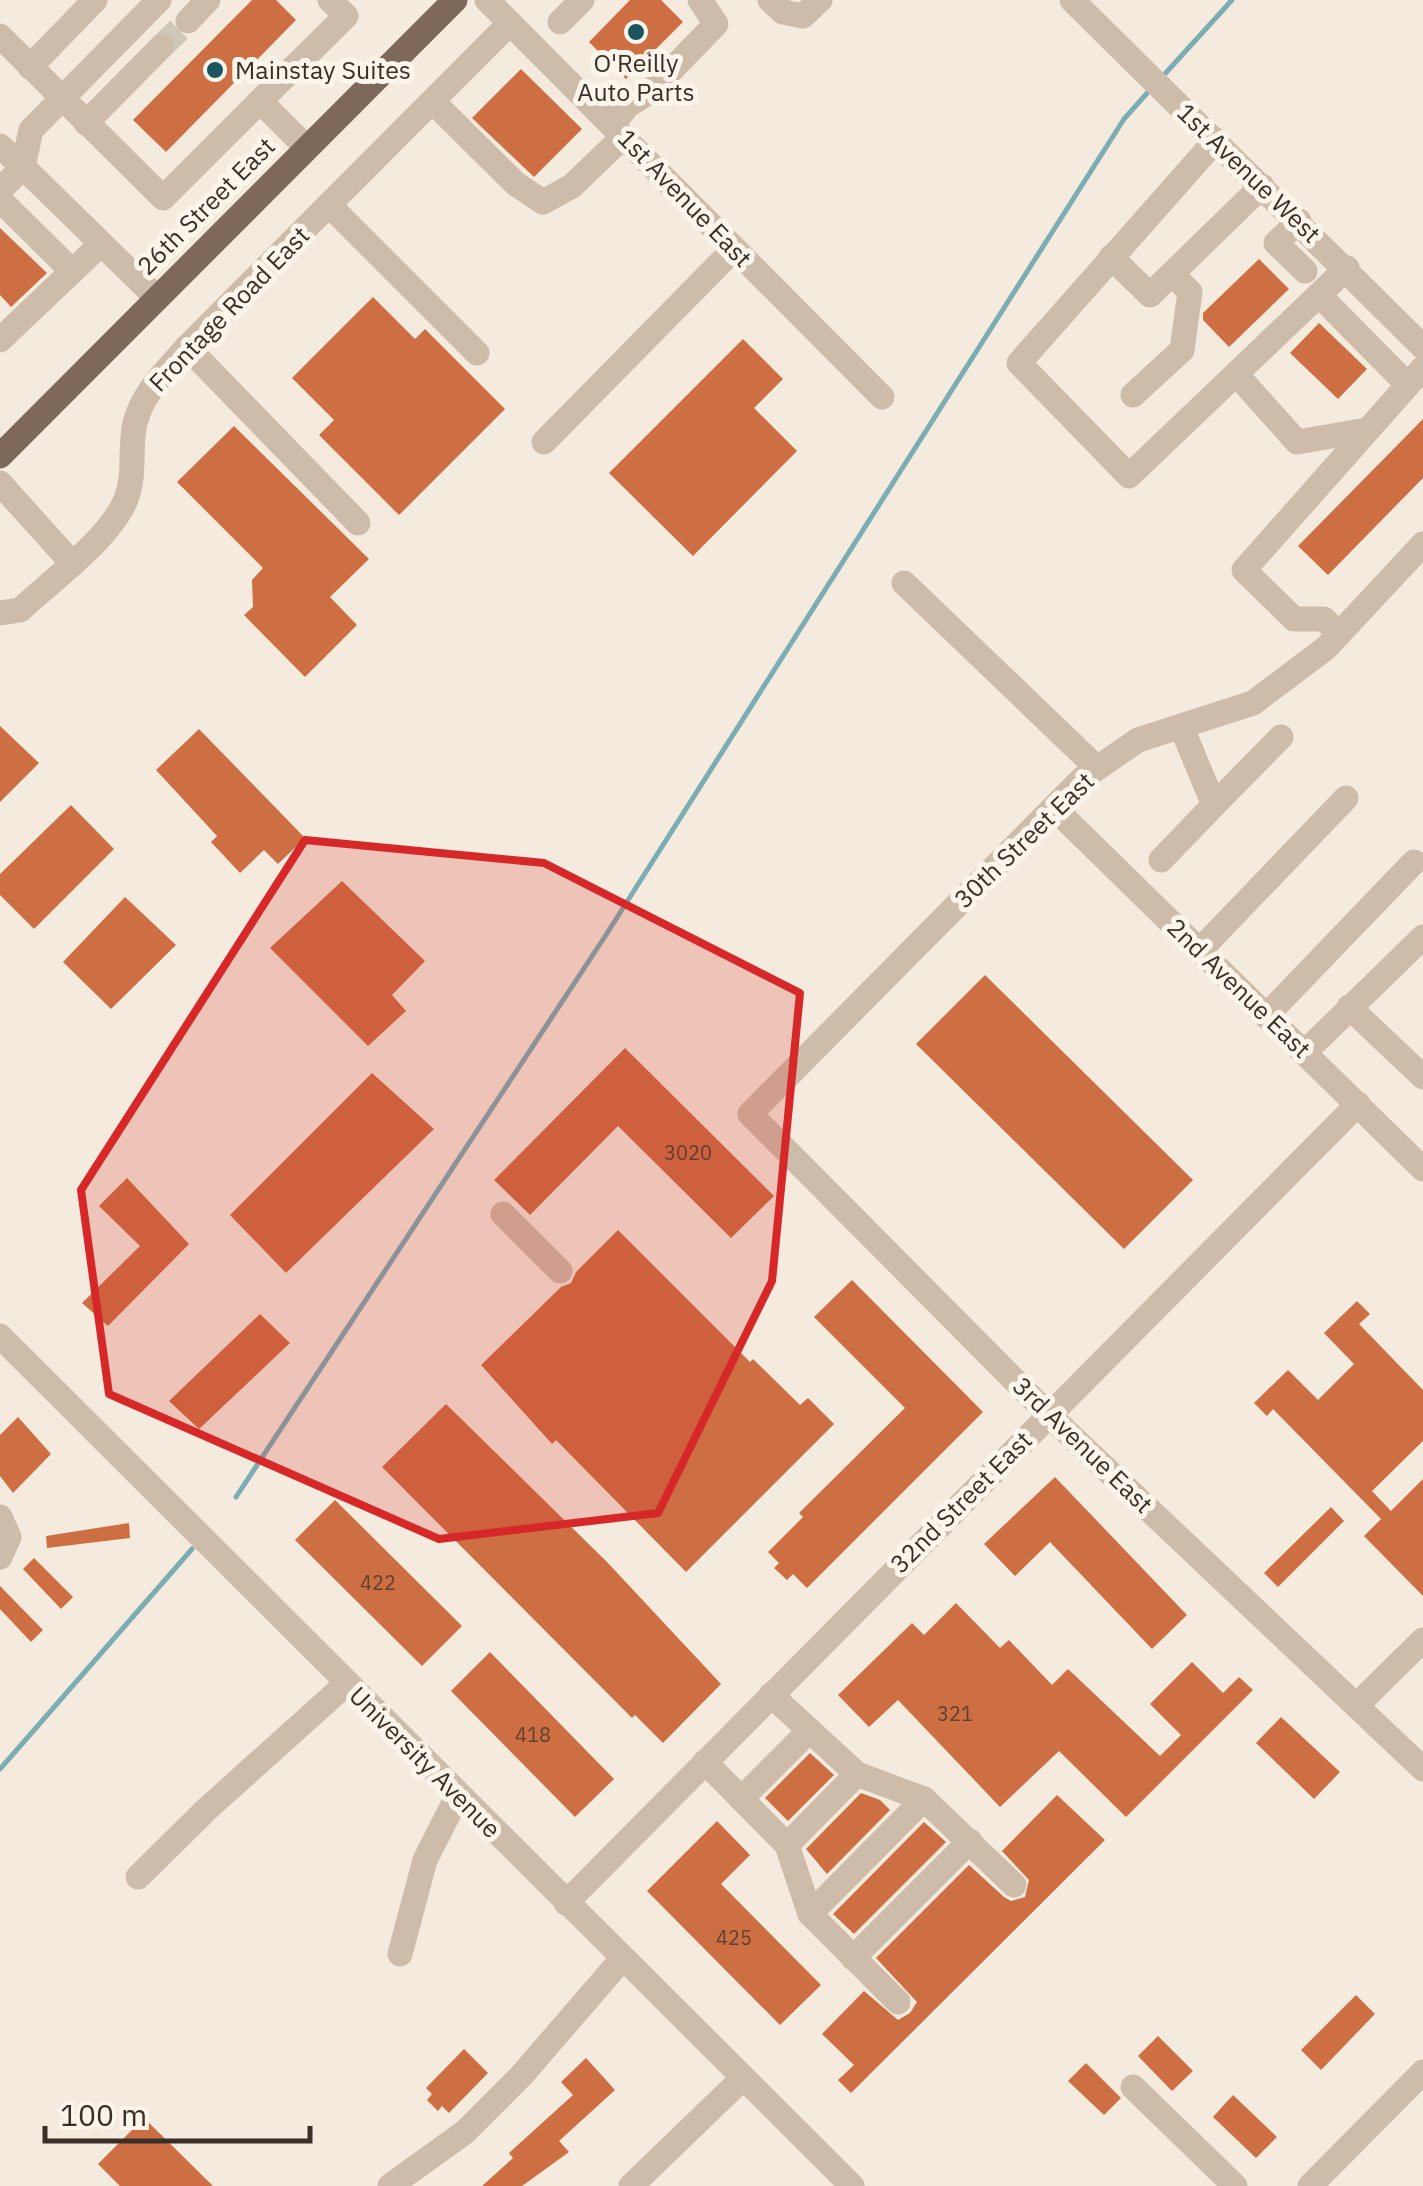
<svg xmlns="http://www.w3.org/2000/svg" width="1423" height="2186" viewBox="0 0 1423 2186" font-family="'IBM Plex Sans',sans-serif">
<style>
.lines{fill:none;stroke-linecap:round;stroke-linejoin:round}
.stream{stroke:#7badb3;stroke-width:5}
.building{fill:#cd6f43}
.minor-tunnel{stroke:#cfc6ba;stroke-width:25;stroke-dasharray:25 12;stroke-linecap:butt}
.minor{stroke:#cdbca9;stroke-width:25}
.major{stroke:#7d6859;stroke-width:25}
.marked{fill:#d62828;fill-opacity:0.2;stroke:#d62828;stroke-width:8;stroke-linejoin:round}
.poi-dot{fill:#1c555f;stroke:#fbf5eb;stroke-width:4}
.labels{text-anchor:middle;stroke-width:10;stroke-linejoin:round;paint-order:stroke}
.number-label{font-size:20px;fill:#5f4030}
.poi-label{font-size:25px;fill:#3a3029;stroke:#fbf5eb}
.street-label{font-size:25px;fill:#3a3029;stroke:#fbf5eb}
</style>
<rect width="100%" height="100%" fill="#f4ebde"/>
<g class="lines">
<g class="stream">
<path d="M 1163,76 L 1232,0"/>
<path d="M 236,1497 L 604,938 L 1124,119 L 1149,91"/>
<path d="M 0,1769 L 192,1549"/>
</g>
</g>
<g class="building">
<path d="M 252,0 L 276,0 L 296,20 L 166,152 L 133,120 Z"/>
<path d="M 630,0 L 661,0 L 683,22 L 626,79 L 589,42 Z"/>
<path d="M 521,69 L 582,129 L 534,177 L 472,118 Z"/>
<path d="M 0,228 L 47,273 L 11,307 L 0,295 Z"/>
<path d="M 1259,259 L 1289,289 L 1229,347 L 1203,320 L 1203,313 Z"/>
<path d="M 373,297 L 415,339 L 425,329 L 505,409 L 399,515 L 319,435 L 334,420 L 292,378 Z"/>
<path d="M 1319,323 L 1367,369 L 1338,399 L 1290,353 Z"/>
<path d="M 743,339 L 783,379 L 754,408 L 797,451 L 693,556 L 609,473 Z"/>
<path d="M 1423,419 L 1423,478 L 1328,575 L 1298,546 Z"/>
<path d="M 234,426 L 369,559 L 330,597 L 357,625 L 305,677 L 244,615 L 253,607 L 252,580 L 263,568 L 177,482 Z"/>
<path d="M 0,726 L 39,763 L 0,802 Z"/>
<path d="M 199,729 L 305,838 L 278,864 L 264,850 L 240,873 L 211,842 L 217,836 L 156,770 Z"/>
<path d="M 71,805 L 114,849 L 34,929 L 0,895 L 0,874 Z"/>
<path d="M 342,881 L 425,961 L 392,995 L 406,1011 L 368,1046 L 270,948 Z"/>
<path d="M 125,897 L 176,945 L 111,1009 L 63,962 Z"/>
<path d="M 985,975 L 1193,1180 L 1124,1249 L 916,1044 Z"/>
<path d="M 625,1048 L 774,1196 L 731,1238 L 618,1126 L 530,1215 L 494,1180 Z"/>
<path d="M 372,1073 L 434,1129 L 286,1273 L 230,1215 Z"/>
<path d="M 127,1178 L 189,1244 L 108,1326 L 82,1303 L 140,1246 L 99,1206 Z"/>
<path d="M 618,1230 L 750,1362 L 753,1359 L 800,1405 L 808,1398 L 834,1424 L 686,1572 L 556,1440 L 552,1444 L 481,1365 L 561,1287 L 571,1283 L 576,1272 Z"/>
<path d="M 852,1280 L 983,1412 L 807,1588 L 793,1574 L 787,1580 L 774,1568 L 779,1563 L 768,1552 L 803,1517 L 799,1513 L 905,1408 L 814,1317 Z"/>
<path d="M 1357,1301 L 1370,1314 L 1359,1324 L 1423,1390 L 1423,1441 L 1372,1491 L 1391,1511 L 1423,1479 L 1423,1596 L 1364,1536 L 1381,1519 L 1273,1409 L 1267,1416 L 1254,1403 L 1288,1370 L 1318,1400 L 1354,1364 L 1324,1333 Z"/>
<path d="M 260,1314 L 290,1343 L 199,1429 L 169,1401 Z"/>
<path d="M 446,1404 L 607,1562 L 721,1684 L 663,1743 L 635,1715 L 632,1718 L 382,1467 Z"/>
<path d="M 18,1417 L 51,1454 L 13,1493 L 0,1476 L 0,1435 Z"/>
<path d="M 1055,1477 L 1187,1615 L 1152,1649 L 1050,1542 L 1015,1576 L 984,1544 Z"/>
<path d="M 335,1500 L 462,1626 L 422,1666 L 295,1540 Z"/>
<path d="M 1331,1507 L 1344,1521 L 1278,1587 L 1264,1573 Z"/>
<path d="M 129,1523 L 130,1538 L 47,1548 L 46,1536 Z"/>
<path d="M 34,1558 L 73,1597 L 61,1609 L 23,1569 Z"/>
<path d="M 0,1586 L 43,1630 L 31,1642 L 0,1609 Z"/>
<path d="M 956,1603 L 1000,1648 L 1009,1640 L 1052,1685 L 1068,1669 L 1160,1756 L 1181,1735 L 1150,1704 L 1192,1662 L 1223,1693 L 1239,1677 L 1253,1690 L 1126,1817 L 1059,1751 L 1000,1807 L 898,1700 L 869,1727 L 838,1695 L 912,1623 L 924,1635 Z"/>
<path d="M 490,1652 L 614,1779 L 575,1817 L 451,1691 Z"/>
<path d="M 1281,1717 L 1340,1772 L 1314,1799 L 1256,1743 Z"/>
<path d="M 810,1753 L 834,1775 L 788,1821 L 765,1798 Z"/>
<path d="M 861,1793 L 880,1800 L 890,1810 L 827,1874 L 806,1849 Z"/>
<path d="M 1057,1795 L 1105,1840 L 851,2093 L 838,2080 L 854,2065 L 822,2034 L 864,1991 L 898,2020 L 910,2013 L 917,2002 L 876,1958 L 969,1865 L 1004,1897 L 1011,1901 L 1025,1897 L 1029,1880 L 1002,1851 Z"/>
<path d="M 717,1821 L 750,1855 L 721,1884 L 821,1985 L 780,2025 L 647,1891 Z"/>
<path d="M 924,1822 L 946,1842 L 854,1934 L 833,1914 Z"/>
<path d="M 1356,1995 L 1375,2014 L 1321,2070 L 1301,2050 Z"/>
<path d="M 1158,2036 L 1193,2071 L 1172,2091 L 1138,2056 Z"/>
<path d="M 464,2049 L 488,2073 L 449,2113 L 442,2106 L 438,2111 L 427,2100 L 432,2094 L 426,2088 Z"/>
<path d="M 586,2058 L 615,2090 L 559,2141 L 569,2152 L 522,2186 L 482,2186 L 513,2158 L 509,2153 L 573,2095 L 561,2082 Z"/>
<path d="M 1086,2063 L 1121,2098 L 1104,2115 L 1068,2081 Z"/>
<path d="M 1233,2095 L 1277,2137 L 1256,2158 L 1213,2117 Z"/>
<path d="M 144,2118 L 213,2186 L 120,2186 L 98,2164 Z"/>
</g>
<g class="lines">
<path class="minor-tunnel" d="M 161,47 L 188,21"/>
<g class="minor">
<path d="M 487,0 L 882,397"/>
<path d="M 770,0 L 783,12 L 803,16 L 820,0"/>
<path d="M 1072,0 L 1423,347"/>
<path d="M 188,21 L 208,0"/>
<path d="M 560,22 L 582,0"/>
<path d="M 0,36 L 163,198 L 260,101 L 307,148"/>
<path d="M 30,67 L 95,0"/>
<path d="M 260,101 L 346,16 L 330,0"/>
<path d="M 433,102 L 516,184 L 543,202 L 572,186 L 623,137"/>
<path d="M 86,123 L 161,47"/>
<path d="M 613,124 L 627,106 L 651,91 L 716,24 L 700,0"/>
<path d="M 1216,140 L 1019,363 L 1129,476 L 1347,268"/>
<path d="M 0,146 L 23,167"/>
<path d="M 23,167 L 31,130 L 159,0"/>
<path d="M 0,190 L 23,167 L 157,298"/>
<path d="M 0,200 L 72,271"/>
<path d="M 329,205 L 477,353"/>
<path d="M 1299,221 L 1276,243 L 1305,271"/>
<path d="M 1111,257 L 1150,295 L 1262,186"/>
<path d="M 1319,295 L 1407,384"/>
<path d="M 0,340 L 101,244"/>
<path d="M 187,347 L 358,523"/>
<path d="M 1236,374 L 1297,442 L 1367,430"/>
<path d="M 1133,395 L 1182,350 L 1190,292 L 1173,275"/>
<path d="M 544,442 L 734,249"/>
<path d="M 0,483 L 71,562"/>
<path d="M 1423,544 L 1326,648 L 1253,703 L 1138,740 L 1083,778 L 750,1114 L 1048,1414 L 1423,1769"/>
<path d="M 904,583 L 1097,768"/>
<path d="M 0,613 L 20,610 C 51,581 111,538 126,499 C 136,474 129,448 135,423 C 143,392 166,371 187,347 L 510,23"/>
<path d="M 1339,634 L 1324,619 L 1294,619 L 1244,570 L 1423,368"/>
<path d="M 1181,726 L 1214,805 L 1281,737"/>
<path d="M 1054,808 L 1423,1169"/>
<path d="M 1161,860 L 1214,805"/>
<path d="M 1200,950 L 1346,798"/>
<path d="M 1349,1007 L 1423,1077"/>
<path d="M 1266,1016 L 1414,862"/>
<path d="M 1304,1053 L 1423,937"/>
<path d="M 503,1214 L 560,1271"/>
<path d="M 0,1336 L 852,2186"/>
<path d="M 0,1517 L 9,1537 L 0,1557"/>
<path d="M 771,1695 L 857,1774 L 924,1799 L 1014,1885"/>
<path d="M 1358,1704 L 1423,1640"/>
<path d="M 705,1762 L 787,1845 L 810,1914 L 898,2002"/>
<path d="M 741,1799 L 809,1731"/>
<path d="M 787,1845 L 857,1774"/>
<path d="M 138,1877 L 207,1809 L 346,1684"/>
<path d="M 566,1903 L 1358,1104"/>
<path d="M 810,1914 L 924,1799"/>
<path d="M 400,1954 L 425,1860 L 458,1795"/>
<path d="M 853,1958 L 970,1841"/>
<path d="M 1133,2087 L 1235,2186"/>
<path d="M 390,2186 L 465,2132 L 521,2076 L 622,1959"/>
<path d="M 631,2186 L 743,2078"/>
<path d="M 1310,2186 L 1423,2072"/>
</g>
<path class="major" d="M 0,456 L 455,0"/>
</g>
<path class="marked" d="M 305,840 L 544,863 L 800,993 L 772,1281 L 658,1513 L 439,1539 L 109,1394 L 81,1190 Z"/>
<g class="poi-dot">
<circle cx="636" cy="32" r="10"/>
<circle cx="215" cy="70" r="10"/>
</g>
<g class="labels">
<g class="number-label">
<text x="688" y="1160">3020</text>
<text x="378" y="1590">422</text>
<text x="955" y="1721">321</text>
<text x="533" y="1742">418</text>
<text x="734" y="1945">425</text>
</g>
<g class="poi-label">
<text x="636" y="72">O'Reilly<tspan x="636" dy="29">Auto Parts</tspan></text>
<text x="235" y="79" text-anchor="start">Mainstay Suites</text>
</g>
<g class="street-label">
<text transform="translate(1249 173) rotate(44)" y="9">1st Avenue West</text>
<text transform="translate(685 198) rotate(46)" y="9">1st Avenue East</text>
<text transform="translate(206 206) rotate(-45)" y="9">26th Street East</text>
<text transform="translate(229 309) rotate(-46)" y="9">Frontage Road East</text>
<text transform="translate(1024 840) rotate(-44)" y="9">30th Street East</text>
<text transform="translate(1239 988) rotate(44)" y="9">2nd Avenue East</text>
<text transform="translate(1083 1445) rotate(44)" y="9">3rd Avenue East</text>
<text transform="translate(961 1502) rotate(-45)" y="9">32nd Street East</text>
<text transform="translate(425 1762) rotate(45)" y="9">University Avenue</text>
</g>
</g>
<path d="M45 2126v15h265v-15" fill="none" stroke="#3a3029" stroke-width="5"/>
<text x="60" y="2126" font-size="30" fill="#3a3029" stroke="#fbf5eb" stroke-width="8" paint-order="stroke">100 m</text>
</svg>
